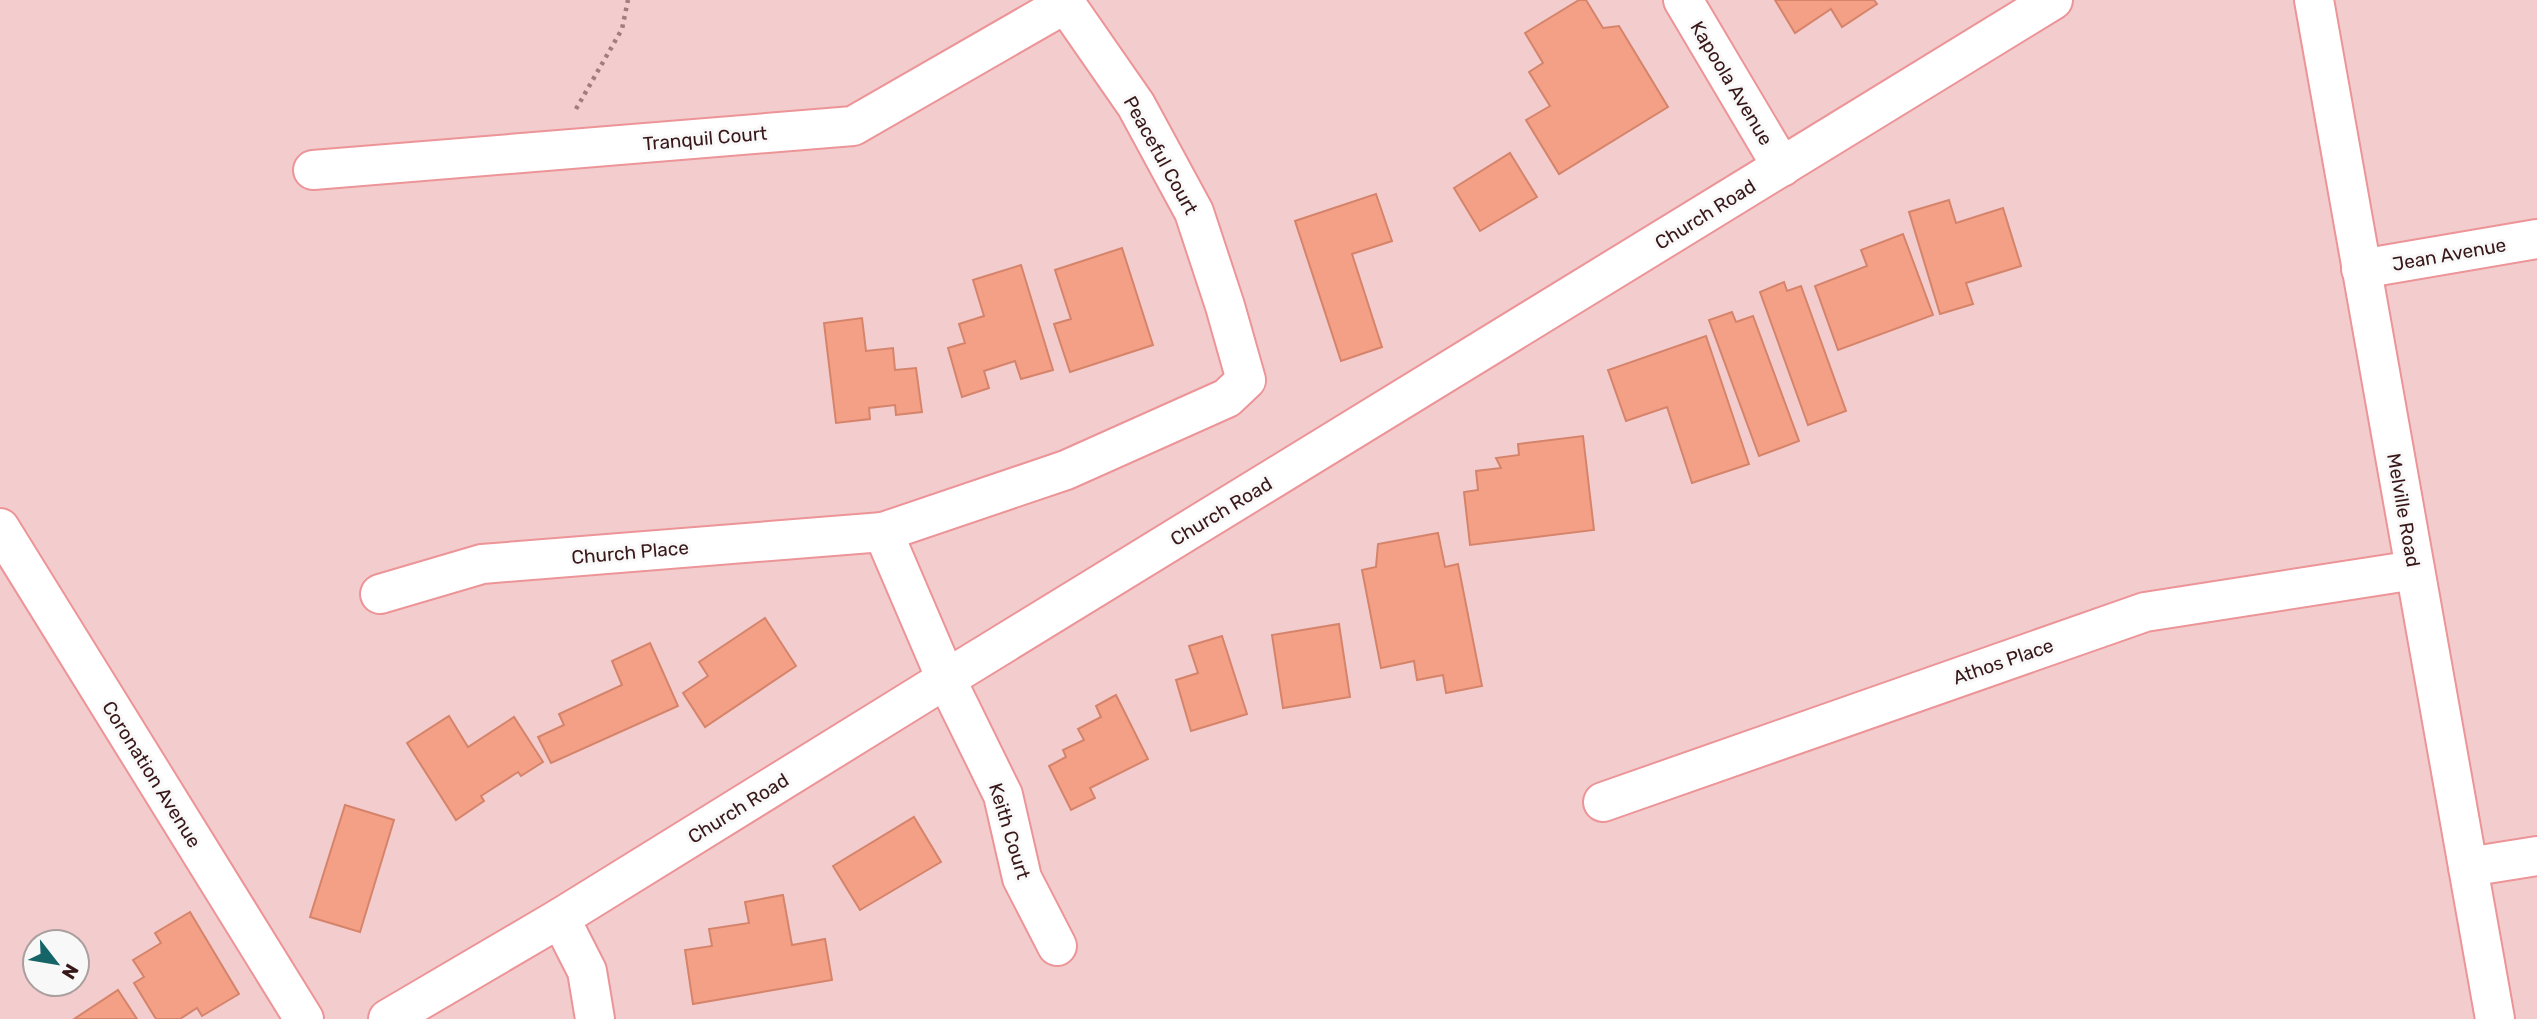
<svg xmlns="http://www.w3.org/2000/svg" width="2537" height="1019" viewBox="0 0 2537 1019" font-family="Rubik,sans-serif">
<style>
.building{fill:#f3a086;stroke:#d5846b;stroke-width:2}
.lines{fill:none;stroke-linecap:round;stroke-linejoin:round}
.minor-casing{stroke:#ec9497;stroke-width:42}
.path{stroke:#a07c7d;stroke-width:4.5;stroke-dasharray:3.5 5;stroke-linecap:butt}
.minor{stroke:#fff;stroke-width:38}
.labels{text-anchor:middle;stroke-width:6;stroke-linejoin:round;paint-order:stroke}
.street-label{font-size:19px;fill:#381719;stroke:#f8f8f8}
</style>
<rect width="100%" height="100%" fill="#f3cdcd"/>
<g class="building">
<path d="M 1579,0 L 1586,0 L 1603,28 L 1619,26 L 1668,107 L 1559,174 L 1526,120 L 1550,106 L 1529,72 L 1543,63 L 1525,33 Z"/>
<path d="M 1775,0 L 1874,0 L 1877,4 L 1842,27 L 1831,9 L 1795,33 Z"/>
<path d="M 1510,153 L 1537,197 L 1480,231 L 1454,188 Z"/>
<path d="M 1376,194 L 1392,241 L 1352,254 L 1382,347 L 1341,361 L 1295,221 Z"/>
<path d="M 1949,200 L 1956,223 L 2003,208 L 2021,266 L 1966,283 L 1973,304 L 1940,314 L 1909,212 Z"/>
<path d="M 1903,234 L 1933,315 L 1838,350 L 1815,286 L 1867,266 L 1861,250 Z"/>
<path d="M 1122,248 L 1153,345 L 1070,372 L 1054,324 L 1071,319 L 1055,270 Z"/>
<path d="M 1021,265 L 1053,370 L 1021,379 L 1015,361 L 984,371 L 989,388 L 962,397 L 948,348 L 965,343 L 959,324 L 984,316 L 973,280 Z"/>
<path d="M 1784,282 L 1787,291 L 1801,286 L 1846,411 L 1808,425 L 1760,292 Z"/>
<path d="M 1732,312 L 1736,322 L 1753,316 L 1799,441 L 1759,456 L 1709,320 Z"/>
<path d="M 862,318 L 866,351 L 893,348 L 895,370 L 916,368 L 922,412 L 896,415 L 895,405 L 869,408 L 870,419 L 836,423 L 824,323 Z"/>
<path d="M 1706,336 L 1749,464 L 1692,483 L 1667,407 L 1626,421 L 1608,370 Z"/>
<path d="M 1583,436 L 1594,530 L 1470,545 L 1464,492 L 1478,490 L 1476,471 L 1501,468 L 1496,458 L 1519,455 L 1518,444 Z"/>
<path d="M 1438,533 L 1445,567 L 1458,564 L 1482,686 L 1446,693 L 1443,675 L 1417,680 L 1414,661 L 1381,668 L 1362,570 L 1376,567 L 1378,544 Z"/>
<path d="M 765,618 L 796,666 L 705,727 L 683,693 L 708,676 L 699,662 Z"/>
<path d="M 1339,624 L 1350,697 L 1283,708 L 1272,635 Z"/>
<path d="M 1222,636 L 1247,714 L 1191,731 L 1176,680 L 1198,673 L 1189,646 Z"/>
<path d="M 650,643 L 678,706 L 551,763 L 538,737 L 564,725 L 559,714 L 622,685 L 612,661 Z"/>
<path d="M 1116,695 L 1148,759 L 1090,788 L 1095,798 L 1071,810 L 1049,766 L 1066,757 L 1063,750 L 1084,740 L 1078,729 L 1101,717 L 1096,706 Z"/>
<path d="M 449,716 L 468,747 L 514,717 L 543,762 L 521,776 L 518,772 L 481,796 L 484,801 L 456,820 L 407,743 Z"/>
<path d="M 345,805 L 394,820 L 360,932 L 310,917 Z"/>
<path d="M 914,817 L 941,862 L 860,910 L 833,866 Z"/>
<path d="M 783,895 L 792,945 L 825,939 L 832,980 L 693,1004 L 685,950 L 712,946 L 709,929 L 749,923 L 745,902 Z"/>
<path d="M 190,912 L 239,994 L 202,1016 L 197,1008 L 180,1019 L 156,1019 L 134,983 L 144,977 L 133,960 L 161,943 L 155,933 Z"/>
<path d="M 118,990 L 137,1019 L 74,1019 Z"/>
</g>
<g class="lines">
<g class="minor-casing">
<g id="minor">
<path d="M 1683,0 L 1782,167"/>
<path d="M 2314,0 L 2495,1019"/>
<path d="M 313,170 L 853,126 L 1065,4"/>
<path d="M 2361,269 L 2537,239"/>
<path d="M 0,528 L 304,1019"/>
<path d="M 380,594 L 482,564 L 883,532"/>
<path d="M 1603,802 L 2145,612 L 2415,570"/>
<path d="M 2468,867 L 2537,856"/>
<path d="M 560,918 L 587,971 L 595,1019"/>
<path d="M 1057,946 L 1022,878 L 1003,795 L 946,679 L 883,532 L 1066,470 L 1227,398 L 1246,380 L 1225,306 L 1194,212 L 1136,105 L 1063,0"/>
<path d="M 388,1019 L 560,918 L 946,679 L 2053,0"/>
</g>
</g>
<path class="path" d="M 576,109 L 622,29 L 628,0"/>
<use href="#minor" class="minor"/>
</g>
<g class="labels">
<g class="street-label">
<text transform="translate(1732 83) rotate(59)" y="7">Kapoola Avenue</text>
<text transform="translate(705 138) rotate(-5)" y="7">Tranquil Court</text>
<text transform="translate(1161 155) rotate(61)" y="7">Peaceful Court</text>
<text transform="translate(1705 214) rotate(-32)" y="7">Church Road</text>
<text transform="translate(2449 254) rotate(-10)" y="7">Jean Avenue</text>
<text transform="translate(2404 510) rotate(80)" y="7">Melville Road</text>
<text transform="translate(1221 511) rotate(-31)" y="7">Church Road</text>
<text transform="translate(630 552) rotate(-5)" y="7">Church Place</text>
<text transform="translate(2003 661) rotate(-19)" y="7">Athos Place</text>
<text transform="translate(152 774) rotate(58)" y="7">Coronation Avenue</text>
<text transform="translate(738 808) rotate(-32)" y="7">Church Road</text>
<text transform="translate(1010 831) rotate(73)" y="7">Keith Court</text>
</g>
</g>
<g transform="translate(56 963) rotate(121)"><circle r="33" fill="#f8f8f8" stroke="#ab9e9f" stroke-width="2"/>
<path d="M0-5L12 26L0 18L-12 26Z" fill="#156467"/>
<text y="-10" font-size="19" font-weight="bold" text-anchor="middle" fill="#381719">N</text>
</g>
</svg>
